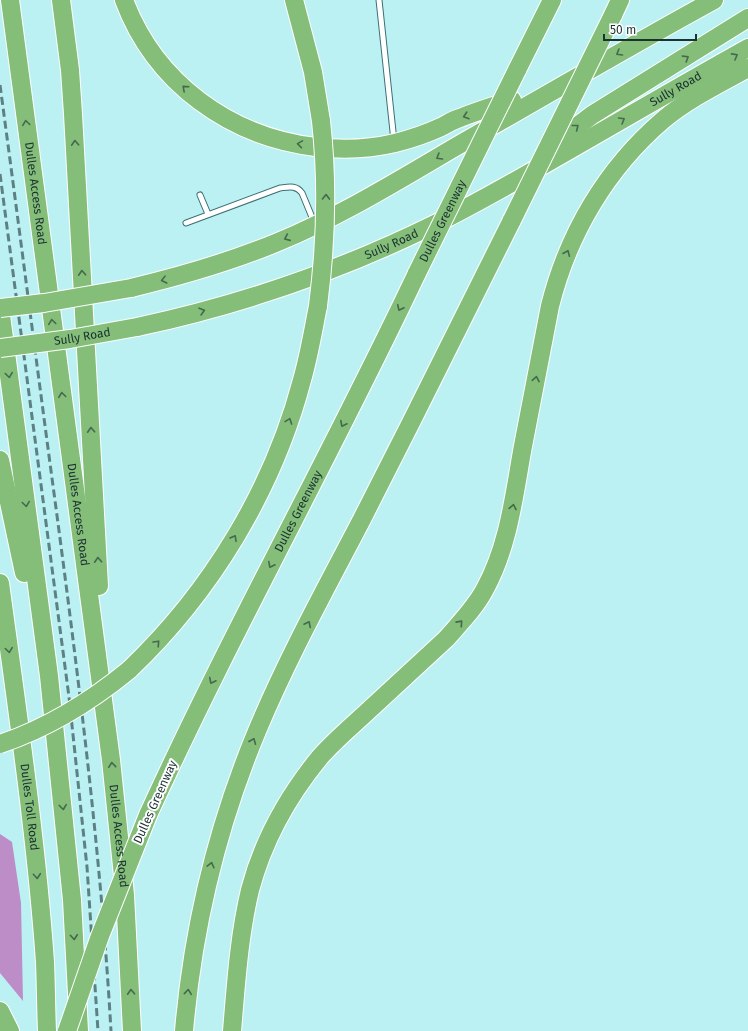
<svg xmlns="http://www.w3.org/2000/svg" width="748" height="1031" viewBox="0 0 748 1031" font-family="'Fira Sans',sans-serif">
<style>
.forest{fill:#bd8dc8}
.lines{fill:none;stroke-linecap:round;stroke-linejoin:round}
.lane-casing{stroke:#3d6f72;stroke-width:7}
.highway-casing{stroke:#fff;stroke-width:20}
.lane{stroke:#fff;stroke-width:5}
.highway{stroke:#84be79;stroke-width:18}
.rail{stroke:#5d8082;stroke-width:3;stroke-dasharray:8 4;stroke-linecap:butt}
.highway-bridge-casing{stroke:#fff;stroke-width:20;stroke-linecap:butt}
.highway-bridge{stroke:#84be79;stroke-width:18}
.oneway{stroke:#45694e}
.labels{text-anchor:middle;stroke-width:4;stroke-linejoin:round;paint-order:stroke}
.street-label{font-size:12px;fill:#1b3132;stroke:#fff}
</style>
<rect width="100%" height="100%" fill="#bcf1f4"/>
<path class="forest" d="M 0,834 L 12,842 L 21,903 L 23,1001 L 0,973 Z"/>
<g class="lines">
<g class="lane-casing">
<g id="lane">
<path d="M 379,0 L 394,141"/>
<path d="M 200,195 L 208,214"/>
<path d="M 186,223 L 280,188 C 289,187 296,185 302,193 L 314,222"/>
</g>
</g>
<g class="highway-casing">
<g id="highway">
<path id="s1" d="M 10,0 L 111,760 L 125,895 L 132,1031"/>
<path d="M 61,0 L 70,70 L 73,114 L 99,586"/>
<path d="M 124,0 C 155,83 230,137 316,147 C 342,150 370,149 395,143 C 411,139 426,134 441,127 C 447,124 453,120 460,118 C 477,111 494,106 512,100"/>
<path d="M 294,0 L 313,72 L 321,121"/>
<path d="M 613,15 L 620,0"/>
<path d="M 517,70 L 552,0"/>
<path d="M 545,153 L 563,137 L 592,115 L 748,18"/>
<path d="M 131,288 C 181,276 230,262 278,242 C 341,216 399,180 457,146 C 543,97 628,47 714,0"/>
<path d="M 0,308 L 49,676 L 72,900 L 79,1031"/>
<path id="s2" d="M 137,327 C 240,305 342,270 437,223 C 479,202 519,179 559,156 C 622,120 685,83 748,48"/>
<path d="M 0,460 L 24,573"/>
<path id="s3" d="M 0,583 C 17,709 36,835 45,962 C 46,985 46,1008 47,1031"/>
<path d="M 129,670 C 211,592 273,490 302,380 C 309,356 313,331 318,306"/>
<path id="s4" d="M 148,815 C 232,631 331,455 417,273"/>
<path d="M 0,1011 L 10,1031"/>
<path d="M 184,1031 C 193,927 217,827 257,731 C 287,659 325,590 361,521 C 412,421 462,321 512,220"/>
<path d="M 232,1031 C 236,984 239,936 250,890 C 263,841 288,796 320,757 C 335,740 352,726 368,711 C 394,687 420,663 446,639 C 460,623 475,608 485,589 C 509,545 514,495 523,446 C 532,400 541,353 550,306 C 568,234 606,169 663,120 C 688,99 719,84 748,68"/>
</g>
</g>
<use href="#lane" class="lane"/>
<use href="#highway" class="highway"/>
<g class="rail">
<path d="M 0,85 C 19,226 37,367 56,508 C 79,682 101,856 111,1031"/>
<path d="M 0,174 L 69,697 L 87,867 L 98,1031"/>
</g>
<g class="highway-bridge-casing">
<g id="highway-bridge">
<path d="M 512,220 L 613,15"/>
<path id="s5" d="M 417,273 L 517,70"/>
<path d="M 318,306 C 326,244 328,183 321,121"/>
<path d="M 0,308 L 44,303 L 131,288"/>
<path id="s6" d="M 0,348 L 70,339 L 137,327"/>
<path d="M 0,744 C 48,728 90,702 129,670"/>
<path d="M 67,1031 L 100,936 L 148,815"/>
</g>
</g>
<use href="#highway-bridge" class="highway-bridge"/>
</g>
<defs><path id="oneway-chevron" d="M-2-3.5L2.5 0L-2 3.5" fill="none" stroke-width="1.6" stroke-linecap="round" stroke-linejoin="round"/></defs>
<g class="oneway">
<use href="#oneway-chevron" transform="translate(619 53) rotate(150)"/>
<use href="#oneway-chevron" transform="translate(735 56) rotate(-29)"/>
<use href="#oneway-chevron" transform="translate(686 58) rotate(-32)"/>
<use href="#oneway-chevron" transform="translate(185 88) rotate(-138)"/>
<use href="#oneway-chevron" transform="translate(466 116) rotate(162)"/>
<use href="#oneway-chevron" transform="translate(622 120) rotate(-30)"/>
<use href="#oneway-chevron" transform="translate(26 123) rotate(-98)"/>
<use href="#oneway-chevron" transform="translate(576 127) rotate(-38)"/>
<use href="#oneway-chevron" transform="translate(75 143) rotate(-93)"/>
<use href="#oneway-chevron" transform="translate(300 144) rotate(-171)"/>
<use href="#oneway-chevron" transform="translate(439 157) rotate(150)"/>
<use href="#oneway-chevron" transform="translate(326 197) rotate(-89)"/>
<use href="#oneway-chevron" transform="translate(287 238) rotate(156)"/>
<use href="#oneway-chevron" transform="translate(567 253) rotate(-67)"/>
<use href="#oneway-chevron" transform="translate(82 273) rotate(-93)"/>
<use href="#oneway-chevron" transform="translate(164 280) rotate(166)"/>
<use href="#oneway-chevron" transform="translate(400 308) rotate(116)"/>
<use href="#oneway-chevron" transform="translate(202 311) rotate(-16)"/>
<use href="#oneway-chevron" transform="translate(52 322) rotate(-98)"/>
<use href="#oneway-chevron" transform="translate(9 375) rotate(82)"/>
<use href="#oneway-chevron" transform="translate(536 379) rotate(-79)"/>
<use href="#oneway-chevron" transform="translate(62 395) rotate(-98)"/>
<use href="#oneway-chevron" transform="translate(289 421) rotate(-70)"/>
<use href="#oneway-chevron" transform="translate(343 424) rotate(117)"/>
<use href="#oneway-chevron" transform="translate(91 430) rotate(-93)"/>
<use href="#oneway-chevron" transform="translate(26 504) rotate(82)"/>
<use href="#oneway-chevron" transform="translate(513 507) rotate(-79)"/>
<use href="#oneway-chevron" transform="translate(234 538) rotate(-60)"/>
<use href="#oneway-chevron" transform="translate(98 560) rotate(-93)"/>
<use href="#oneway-chevron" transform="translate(271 565) rotate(117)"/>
<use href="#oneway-chevron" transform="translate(460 623) rotate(-48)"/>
<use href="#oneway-chevron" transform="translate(308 624) rotate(-63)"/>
<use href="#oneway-chevron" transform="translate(157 643) rotate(-47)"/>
<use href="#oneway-chevron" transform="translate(9 650) rotate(82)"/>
<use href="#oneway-chevron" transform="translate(212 681) rotate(117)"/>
<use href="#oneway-chevron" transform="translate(253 741) rotate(-68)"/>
<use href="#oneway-chevron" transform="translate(112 765) rotate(-96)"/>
<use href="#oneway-chevron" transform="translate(63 807) rotate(83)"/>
<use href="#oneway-chevron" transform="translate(211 865) rotate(-76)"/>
<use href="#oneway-chevron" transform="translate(37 876) rotate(85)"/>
<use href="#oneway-chevron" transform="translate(74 937) rotate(85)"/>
<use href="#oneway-chevron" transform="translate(131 992) rotate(-93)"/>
<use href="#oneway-chevron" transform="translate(188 992) rotate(-84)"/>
</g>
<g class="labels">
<g class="street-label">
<text dy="4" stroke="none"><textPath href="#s2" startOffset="592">Sully Road</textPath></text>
<text dy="4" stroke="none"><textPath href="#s1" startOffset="195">Dulles Access Road</textPath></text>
<text dy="4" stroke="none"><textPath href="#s5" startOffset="58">Dulles Greenway</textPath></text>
<text dy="4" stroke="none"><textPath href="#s2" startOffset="268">Sully Road</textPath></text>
<text dy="4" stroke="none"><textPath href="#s6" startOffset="83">Sully Road</textPath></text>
<text dy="4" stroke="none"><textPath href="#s4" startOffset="339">Dulles Greenway</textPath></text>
<text dy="4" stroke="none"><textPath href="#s1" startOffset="519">Dulles Access Road</textPath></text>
<text transform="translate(155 802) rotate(-66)" y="4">Dulles Greenway</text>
<text dy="4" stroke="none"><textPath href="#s3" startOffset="226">Dulles Toll Road</textPath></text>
<text dy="4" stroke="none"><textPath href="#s1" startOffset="843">Dulles Access Road</textPath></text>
</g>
</g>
<path d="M604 34v6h92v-6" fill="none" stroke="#1b3132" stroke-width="2"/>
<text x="610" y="34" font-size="12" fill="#1b3132" stroke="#ffffff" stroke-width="3" paint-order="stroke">50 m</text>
</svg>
